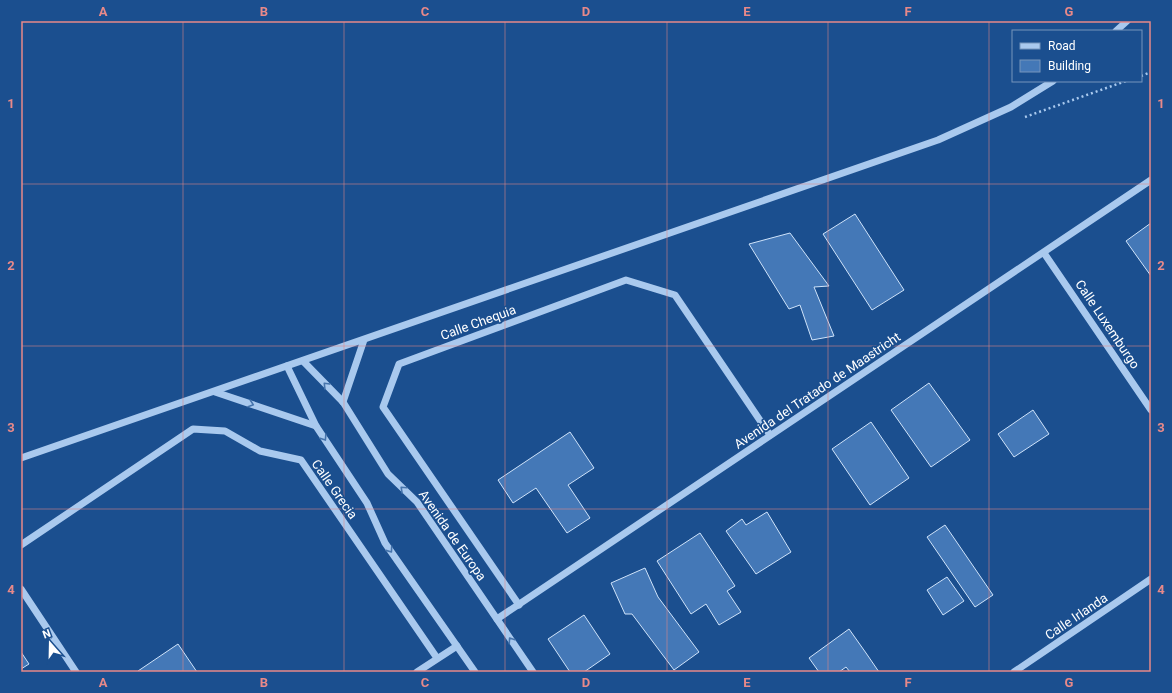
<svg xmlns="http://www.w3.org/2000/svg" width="1172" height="693" viewBox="0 0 1172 693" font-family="Roboto,sans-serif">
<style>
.building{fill:#4478b7;stroke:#cfe3fa}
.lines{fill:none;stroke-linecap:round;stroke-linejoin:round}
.path{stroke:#a9c9ee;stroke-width:2.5;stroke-dasharray:2 3;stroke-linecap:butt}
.minor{stroke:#a9c9ee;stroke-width:7}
.oneway{stroke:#4674ac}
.grid{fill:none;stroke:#e88989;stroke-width:1;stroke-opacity:0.55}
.labels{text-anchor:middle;stroke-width:3.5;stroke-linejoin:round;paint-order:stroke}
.street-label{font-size:13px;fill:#fff;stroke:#1b4f8f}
.neatline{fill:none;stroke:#e88989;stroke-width:1.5}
.grid-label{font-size:13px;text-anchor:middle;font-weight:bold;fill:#e88989}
</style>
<rect width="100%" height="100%" fill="#1b4f8f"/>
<g class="building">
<path d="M 855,214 L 904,290 L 872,310 L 823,234 Z"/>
<path d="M 1151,223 L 1151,276 L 1126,241 Z"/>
<path d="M 790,233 L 829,286 L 814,287 L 834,336 L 812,340 L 800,305 L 789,309 L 749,244 Z"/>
<path d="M 929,383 L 970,440 L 931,467 L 891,410 Z"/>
<path d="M 1033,410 L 1049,434 L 1014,457 L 998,434 Z"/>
<path d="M 871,422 L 909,478 L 870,505 L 832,449 Z"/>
<path d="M 570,432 L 594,468 L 568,485 L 590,518 L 567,533 L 536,488 L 513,503 L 498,480 Z"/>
<path d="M 767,512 L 791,552 L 756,574 L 726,531 L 742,519 L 746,525 Z"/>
<path d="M 945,525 L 993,595 L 975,607 L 927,537 Z"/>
<path d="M 700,533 L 735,586 L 727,591 L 741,612 L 719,625 L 706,604 L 691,614 L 657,561 Z"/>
<path d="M 645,568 L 658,597 L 699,652 L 674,670 L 632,614 L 625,614 L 611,583 Z"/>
<path d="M 947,577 L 964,601 L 943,615 L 927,590 Z"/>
<path d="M 584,615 L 610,654 L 584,672 L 570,672 L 548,639 Z"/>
<path d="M 849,629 L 866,653 L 879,672 L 850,672 L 846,667 L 839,672 L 819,672 L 809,658 Z"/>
<path d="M 178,644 L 197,672 L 139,672 L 138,671 Z"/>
<path d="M 21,652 L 29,664 L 21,669 Z"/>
</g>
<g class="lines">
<g class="path">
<path d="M 1141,76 L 1151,72"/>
<path d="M 1025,117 L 1126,81"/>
</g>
<g class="minor">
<path d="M 1116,31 L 1127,21"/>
<path d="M 1044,253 L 1151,410"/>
<path d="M 303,361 L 343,402 L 388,474 L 417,502 L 533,672"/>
<path d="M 287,366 L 316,426 L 367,503 L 385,543 L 475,672"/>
<path d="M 215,392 L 316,426"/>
<path d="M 343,402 L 364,340"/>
<path d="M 21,458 L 938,140 L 1011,107 L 1053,81"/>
<path d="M 21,545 L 193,429 L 225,431 L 260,451 L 301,460 L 437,658"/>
<path d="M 21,589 L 76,672"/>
<path d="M 519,605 L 383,407 L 399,364 L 626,280 L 675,295 L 770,435"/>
<path d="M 497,619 L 1151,180"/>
<path d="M 417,672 L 457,646"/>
<path d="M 1014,672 L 1151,579"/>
</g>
</g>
<defs><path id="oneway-chevron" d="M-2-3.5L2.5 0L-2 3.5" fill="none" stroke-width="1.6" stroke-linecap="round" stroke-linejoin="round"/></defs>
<g class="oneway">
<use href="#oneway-chevron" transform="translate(326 385) rotate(-134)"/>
<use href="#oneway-chevron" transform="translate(251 404) rotate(19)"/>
<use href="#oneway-chevron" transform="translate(324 438) rotate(57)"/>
<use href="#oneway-chevron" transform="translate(403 489) rotate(-137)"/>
<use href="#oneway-chevron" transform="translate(390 550) rotate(55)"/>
<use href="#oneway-chevron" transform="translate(511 640) rotate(-124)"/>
</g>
<path class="grid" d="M 183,21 L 183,672M 344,21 L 344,672M 505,21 L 505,672M 667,21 L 667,672M 828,21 L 828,672M 989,21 L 989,672M 21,184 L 1151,184M 21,346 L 1151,346M 21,509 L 1151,509"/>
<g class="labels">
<g class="street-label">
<text transform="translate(478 322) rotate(-20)" y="5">Calle Chequia</text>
<text transform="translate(1108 324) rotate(56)" y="5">Calle Luxemburgo</text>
<text transform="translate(817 390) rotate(-34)" y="5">Avenida del Tratado de Maastricht</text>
<text transform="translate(335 489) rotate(55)" y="5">Calle Grecia</text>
<text transform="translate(453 535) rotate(55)" y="5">Avenida de Europa</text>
<text transform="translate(1076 616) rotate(-34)" y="5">Calle Irlanda</text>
</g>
</g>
<rect width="1172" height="693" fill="none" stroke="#1b4f8f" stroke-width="44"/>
<rect x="1012" y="30" width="130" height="52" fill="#1b4f8f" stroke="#7695bc"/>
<rect x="1020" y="43" width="20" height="6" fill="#a9c9ee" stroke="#7695bc"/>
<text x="1048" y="50" font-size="12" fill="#ffffff">Road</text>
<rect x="1020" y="60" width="20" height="12" fill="#4478b7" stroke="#7695bc"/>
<text x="1048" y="70" font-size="12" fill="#ffffff">Building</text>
<g transform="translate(50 643) rotate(340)" stroke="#1b4f8f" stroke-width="3" paint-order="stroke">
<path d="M0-3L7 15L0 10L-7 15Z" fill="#ffffff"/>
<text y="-6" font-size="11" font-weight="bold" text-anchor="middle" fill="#ffffff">N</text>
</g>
<rect x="22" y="22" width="1128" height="649" class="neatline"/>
<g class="grid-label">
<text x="103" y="16">A</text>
<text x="264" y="16">B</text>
<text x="425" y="16">C</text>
<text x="586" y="16">D</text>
<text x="747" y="16">E</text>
<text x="908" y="16">F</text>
<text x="1069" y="16">G</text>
<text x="11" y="108">1</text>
<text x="1161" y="108">1</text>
<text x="11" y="270">2</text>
<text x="1161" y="270">2</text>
<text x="11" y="432">3</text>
<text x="1161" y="432">3</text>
<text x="11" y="594">4</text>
<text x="1161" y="594">4</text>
<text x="103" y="687">A</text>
<text x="264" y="687">B</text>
<text x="425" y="687">C</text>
<text x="586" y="687">D</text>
<text x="747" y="687">E</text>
<text x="908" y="687">F</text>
<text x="1069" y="687">G</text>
</g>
</svg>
